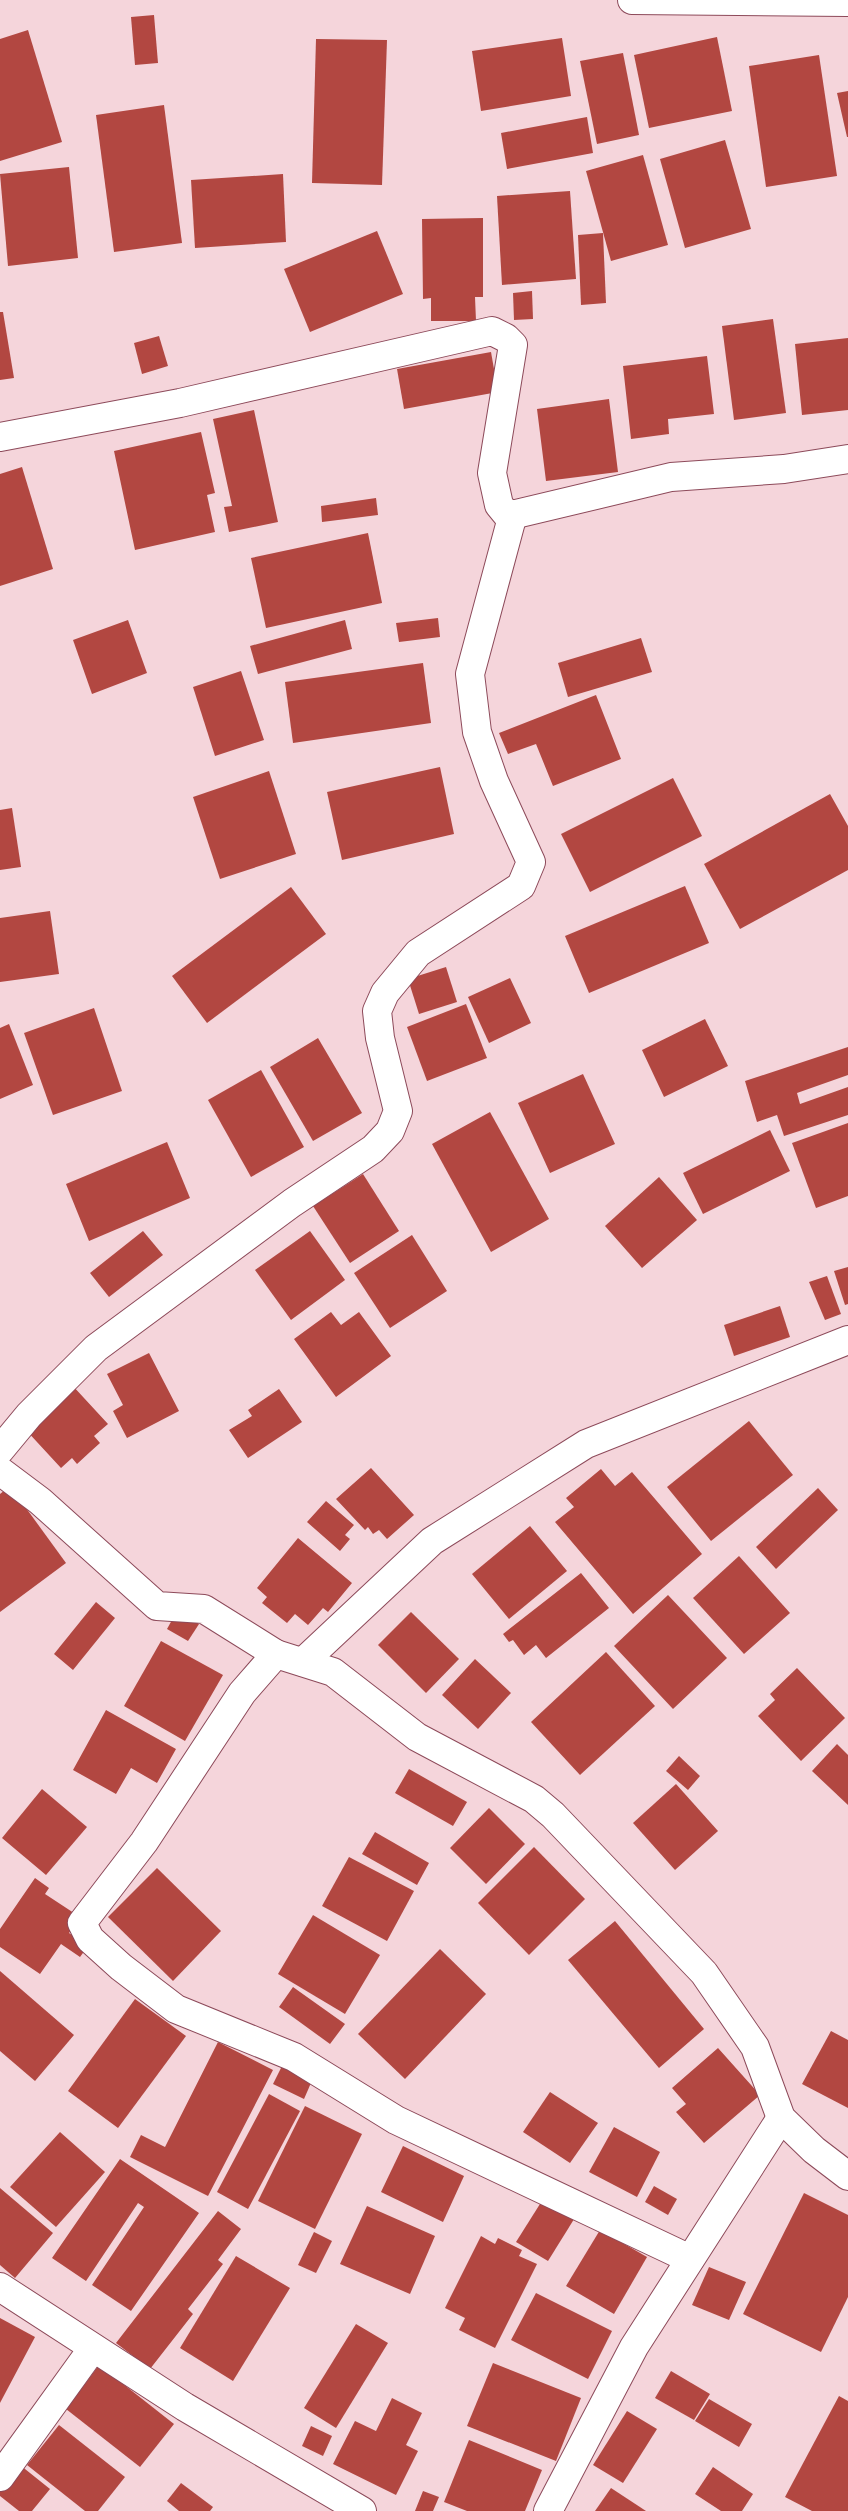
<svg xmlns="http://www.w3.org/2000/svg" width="848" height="2511" viewBox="0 0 848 2511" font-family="Manrope,sans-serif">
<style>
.building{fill:#b24741}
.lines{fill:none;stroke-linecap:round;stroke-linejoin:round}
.minor-casing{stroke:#8d4a5a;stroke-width:30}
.minor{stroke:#fff;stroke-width:28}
</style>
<rect width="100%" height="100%" fill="#f5d5db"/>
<g class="building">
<path d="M 154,15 L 158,63 L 135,65 L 131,17 Z"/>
<path d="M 28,30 L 62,142 L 0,161 L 0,39 Z"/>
<path d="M 717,37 L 732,111 L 649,128 L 634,55 Z"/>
<path d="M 562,38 L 571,96 L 481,111 L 472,51 Z"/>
<path d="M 316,39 L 387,40 L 382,185 L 312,183 Z"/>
<path d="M 623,53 L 639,135 L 597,144 L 580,61 Z"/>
<path d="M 819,55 L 837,176 L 766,187 L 749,66 Z"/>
<path d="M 848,91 L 848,137 L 847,137 L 837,93 Z"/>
<path d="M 164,105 L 182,243 L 114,252 L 96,115 Z"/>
<path d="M 587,117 L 593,153 L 507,169 L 501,133 Z"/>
<path d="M 725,140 L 751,229 L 685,248 L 660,159 Z"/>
<path d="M 643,155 L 668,245 L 611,261 L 586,171 Z"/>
<path d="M 69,167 L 78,258 L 8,266 L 0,174 Z"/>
<path d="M 283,174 L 286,242 L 195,248 L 191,180 Z"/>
<path d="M 570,191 L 576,279 L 502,285 L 497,196 Z"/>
<path d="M 483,218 L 483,297 L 475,297 L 476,321 L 431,321 L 431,298 L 423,299 L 422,219 Z"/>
<path d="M 377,231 L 403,294 L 310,332 L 284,269 Z"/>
<path d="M 603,233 L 606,303 L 581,305 L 578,235 Z"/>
<path d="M 532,291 L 533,319 L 514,320 L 513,293 Z"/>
<path d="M 0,312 L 3,312 L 14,378 L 0,380 Z"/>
<path d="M 773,319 L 786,413 L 734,420 L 722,326 Z"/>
<path d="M 159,336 L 168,366 L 142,374 L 134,343 Z"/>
<path d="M 848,338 L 848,410 L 802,415 L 795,344 Z"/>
<path d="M 491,352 L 498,392 L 404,409 L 397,369 Z"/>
<path d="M 707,356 L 714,414 L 668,419 L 669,434 L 631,439 L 623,366 Z"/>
<path d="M 609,399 L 618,472 L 546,481 L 537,409 Z"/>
<path d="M 254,410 L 278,522 L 229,532 L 224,507 L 232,506 L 213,419 Z"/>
<path d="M 201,432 L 215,493 L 207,495 L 215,532 L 135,550 L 114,451 Z"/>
<path d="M 22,467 L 53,569 L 0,586 L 0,474 Z"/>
<path d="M 376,498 L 378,515 L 322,522 L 321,506 Z"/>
<path d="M 368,533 L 382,603 L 266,628 L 251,558 Z"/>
<path d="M 438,618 L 440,637 L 399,642 L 396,623 Z"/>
<path d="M 128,620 L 147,673 L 92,694 L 73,640 Z"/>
<path d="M 345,620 L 352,649 L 258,674 L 250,646 Z"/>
<path d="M 641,638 L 652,672 L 568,697 L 558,663 Z"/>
<path d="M 423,663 L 431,723 L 293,743 L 285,682 Z"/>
<path d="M 241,671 L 264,740 L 215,756 L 193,687 Z"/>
<path d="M 596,695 L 621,759 L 553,786 L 536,744 L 508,754 L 499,733 Z"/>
<path d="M 440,767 L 454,834 L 342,860 L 327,792 Z"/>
<path d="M 269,771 L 296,854 L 220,879 L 193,797 Z"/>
<path d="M 673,778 L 702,836 L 590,892 L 561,834 Z"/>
<path d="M 830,794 L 848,826 L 848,870 L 740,929 L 704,864 Z"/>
<path d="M 12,808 L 21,867 L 0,870 L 0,810 Z"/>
<path d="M 685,886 L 709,943 L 589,993 L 565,936 Z"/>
<path d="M 291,887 L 326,934 L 207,1023 L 172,976 Z"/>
<path d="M 50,911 L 59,974 L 0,982 L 0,918 Z"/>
<path d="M 446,967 L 457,1002 L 419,1014 L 408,979 Z"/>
<path d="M 510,978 L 531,1023 L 489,1043 L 468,997 Z"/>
<path d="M 466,1004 L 487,1058 L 427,1081 L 407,1027 Z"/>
<path d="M 94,1008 L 122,1091 L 53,1115 L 24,1033 Z"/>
<path d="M 705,1019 L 728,1066 L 664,1097 L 642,1050 Z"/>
<path d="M 9,1024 L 33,1085 L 0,1099 L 0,1028 Z"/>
<path d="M 318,1038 L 362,1113 L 313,1141 L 270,1067 Z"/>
<path d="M 848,1047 L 848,1075 L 797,1093 L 800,1104 L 848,1087 L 848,1115 L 784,1136 L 777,1115 L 757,1122 L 745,1081 Z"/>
<path d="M 261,1070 L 304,1147 L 251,1177 L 208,1100 Z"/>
<path d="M 583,1074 L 615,1144 L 550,1173 L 518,1103 Z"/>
<path d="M 490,1112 L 549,1219 L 491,1252 L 432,1144 Z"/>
<path d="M 848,1123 L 848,1196 L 816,1208 L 792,1143 Z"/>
<path d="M 770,1130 L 790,1171 L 703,1214 L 683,1173 Z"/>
<path d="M 167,1142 L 190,1198 L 89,1241 L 66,1184 Z"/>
<path d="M 363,1174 L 399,1231 L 350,1263 L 313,1206 Z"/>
<path d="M 659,1177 L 697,1220 L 642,1268 L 605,1226 Z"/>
<path d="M 143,1231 L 163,1255 L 109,1297 L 90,1273 Z"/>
<path d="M 310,1231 L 345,1280 L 291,1320 L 255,1270 Z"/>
<path d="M 412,1235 L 447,1291 L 390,1328 L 354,1273 Z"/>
<path d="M 848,1267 L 848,1304 L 845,1305 L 834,1271 Z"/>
<path d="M 827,1276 L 841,1314 L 825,1320 L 809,1282 Z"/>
<path d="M 780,1306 L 790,1337 L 734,1356 L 724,1325 Z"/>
<path d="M 331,1312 L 341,1325 L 359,1312 L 391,1356 L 336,1397 L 294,1339 Z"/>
<path d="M 149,1353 L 179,1411 L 127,1438 L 113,1411 L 123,1405 L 107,1374 Z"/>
<path d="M 72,1385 L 108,1424 L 94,1436 L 100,1443 L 90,1452 L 77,1464 L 72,1458 L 61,1468 L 25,1429 Z"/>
<path d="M 279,1389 L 302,1422 L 248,1458 L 229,1430 L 252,1416 L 248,1410 Z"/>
<path d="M 749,1421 L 793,1475 L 711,1541 L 667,1487 Z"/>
<path d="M 371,1468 L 414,1515 L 387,1539 L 379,1530 L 373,1534 L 368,1527 L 365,1530 L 336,1499 Z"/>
<path d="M 601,1469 L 615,1486 L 632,1472 L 702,1554 L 633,1614 L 555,1522 L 574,1507 L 566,1498 Z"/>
<path d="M 10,1486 L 66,1563 L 0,1612 L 0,1494 Z"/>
<path d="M 818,1488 L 838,1510 L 776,1569 L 756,1547 Z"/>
<path d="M 326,1501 L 354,1525 L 345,1535 L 350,1539 L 340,1551 L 307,1522 Z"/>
<path d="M 530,1526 L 567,1571 L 509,1619 L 472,1574 Z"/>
<path d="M 298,1538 L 352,1583 L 328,1612 L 323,1608 L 308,1625 L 295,1614 L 287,1623 L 262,1603 L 267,1597 L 257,1588 Z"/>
<path d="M 739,1556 L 790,1613 L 744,1654 L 693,1598 Z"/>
<path d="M 581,1573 L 609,1608 L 546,1658 L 536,1645 L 524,1655 L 513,1640 L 509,1642 L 503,1634 Z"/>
<path d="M 668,1595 L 727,1658 L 673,1709 L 614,1646 Z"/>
<path d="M 96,1602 L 115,1618 L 73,1670 L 54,1654 Z"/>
<path d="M 177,1611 L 199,1624 L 188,1641 L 167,1629 Z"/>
<path d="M 411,1612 L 459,1659 L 426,1693 L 378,1645 Z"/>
<path d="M 161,1641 L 223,1675 L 185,1741 L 124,1706 Z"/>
<path d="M 606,1652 L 655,1706 L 580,1775 L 531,1722 Z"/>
<path d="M 475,1659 L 511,1693 L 478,1729 L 442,1695 Z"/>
<path d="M 797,1668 L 845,1718 L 801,1761 L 758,1716 L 775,1700 L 770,1694 Z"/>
<path d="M 106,1710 L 176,1749 L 157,1783 L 131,1768 L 116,1794 L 73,1770 Z"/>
<path d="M 837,1744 L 848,1755 L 848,1805 L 812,1771 Z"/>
<path d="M 679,1756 L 700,1776 L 688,1790 L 666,1771 Z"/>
<path d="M 409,1769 L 467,1802 L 453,1826 L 395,1793 Z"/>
<path d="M 676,1784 L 718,1831 L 675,1870 L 633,1823 Z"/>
<path d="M 42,1789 L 87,1827 L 46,1875 L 2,1838 Z"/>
<path d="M 489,1808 L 525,1844 L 486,1884 L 450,1848 Z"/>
<path d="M 375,1832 L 429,1863 L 417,1885 L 362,1854 Z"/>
<path d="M 534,1847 L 585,1899 L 529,1955 L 478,1903 Z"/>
<path d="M 349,1857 L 414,1891 L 387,1941 L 322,1906 Z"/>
<path d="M 157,1868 L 221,1931 L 173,1981 L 108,1917 Z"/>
<path d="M 35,1878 L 49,1888 L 45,1894 L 80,1917 L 69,1933 L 88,1946 L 80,1957 L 61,1944 L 40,1974 L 0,1947 L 0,1929 Z"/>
<path d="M 313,1915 L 380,1955 L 345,2014 L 278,1974 Z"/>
<path d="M 615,1921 L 704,2029 L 659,2068 L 568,1960 Z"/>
<path d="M 440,1949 L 486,1994 L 405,2079 L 358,2034 Z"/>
<path d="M 0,1971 L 74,2035 L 35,2081 L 0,2051 Z"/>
<path d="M 293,1987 L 345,2024 L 330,2044 L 279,2007 Z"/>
<path d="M 135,1999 L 186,2036 L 118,2128 L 68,2091 Z"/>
<path d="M 831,2031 L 848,2040 L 848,2108 L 802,2084 Z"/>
<path d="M 218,2042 L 273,2070 L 208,2196 L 130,2157 L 141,2135 L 165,2147 Z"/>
<path d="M 718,2048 L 760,2095 L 704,2143 L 676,2112 L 686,2104 L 672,2088 Z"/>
<path d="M 284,2062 L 314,2076 L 304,2099 L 273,2084 Z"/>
<path d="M 550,2092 L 598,2123 L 570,2163 L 523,2132 Z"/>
<path d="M 269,2094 L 300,2111 L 248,2209 L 217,2192 Z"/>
<path d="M 305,2106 L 362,2134 L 315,2229 L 258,2201 Z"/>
<path d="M 614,2127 L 660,2152 L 637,2197 L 589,2172 Z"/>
<path d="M 60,2132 L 105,2172 L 56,2227 L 10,2187 Z"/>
<path d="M 403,2146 L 464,2176 L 443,2222 L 381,2192 Z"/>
<path d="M 120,2159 L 199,2213 L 131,2311 L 92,2285 L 144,2207 L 138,2203 L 86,2281 L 52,2258 Z"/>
<path d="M 654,2186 L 677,2199 L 668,2215 L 645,2202 Z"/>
<path d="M 0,2188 L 53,2233 L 15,2278 L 0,2265 Z"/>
<path d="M 804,2193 L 848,2215 L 848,2297 L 821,2352 L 743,2314 Z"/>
<path d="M 545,2196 L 576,2216 L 548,2261 L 516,2242 Z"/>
<path d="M 367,2206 L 435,2236 L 410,2294 L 340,2264 Z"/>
<path d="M 218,2211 L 241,2229 L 218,2260 L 223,2264 L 188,2309 L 193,2314 L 150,2369 L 116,2343 Z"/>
<path d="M 600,2230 L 647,2257 L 614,2314 L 566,2286 Z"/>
<path d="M 314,2232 L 332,2241 L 316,2273 L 298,2265 Z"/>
<path d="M 481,2236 L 495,2244 L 498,2238 L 522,2250 L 519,2256 L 537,2264 L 495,2348 L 459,2330 L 465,2318 L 445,2308 Z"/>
<path d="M 236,2256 L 290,2288 L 233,2381 L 180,2348 Z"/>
<path d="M 709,2267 L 746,2282 L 729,2320 L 692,2305 Z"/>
<path d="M 536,2293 L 612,2331 L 588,2379 L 511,2340 Z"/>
<path d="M 0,2318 L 35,2337 L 0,2403 Z"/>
<path d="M 356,2324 L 388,2343 L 336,2428 L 304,2408 Z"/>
<path d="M 493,2363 L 581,2398 L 556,2461 L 467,2426 Z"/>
<path d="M 99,2365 L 174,2424 L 140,2467 L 66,2409 Z"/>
<path d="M 671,2371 L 710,2394 L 694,2420 L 655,2398 Z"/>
<path d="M 839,2396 L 848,2401 L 848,2511 L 812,2511 L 785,2497 Z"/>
<path d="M 392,2398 L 422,2413 L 406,2445 L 418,2451 L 396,2495 L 333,2464 L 355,2421 L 376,2431 Z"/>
<path d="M 709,2399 L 752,2424 L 739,2447 L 695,2421 Z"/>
<path d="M 627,2411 L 657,2429 L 623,2483 L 593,2465 Z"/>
<path d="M 59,2425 L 125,2477 L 98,2511 L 85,2511 L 27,2465 Z"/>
<path d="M 311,2426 L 332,2436 L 323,2456 L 302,2446 Z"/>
<path d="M 469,2440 L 542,2470 L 525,2511 L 467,2511 L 444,2502 Z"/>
<path d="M 20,2465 L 50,2489 L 32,2511 L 19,2511 L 0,2496 L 0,2491 Z"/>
<path d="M 713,2467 L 753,2494 L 742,2511 L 721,2511 L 695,2494 Z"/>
<path d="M 181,2483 L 213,2507 L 210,2511 L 179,2511 L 167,2501 Z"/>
<path d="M 611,2488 L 646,2511 L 595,2511 Z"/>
<path d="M 423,2491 L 439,2497 L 433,2511 L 415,2511 Z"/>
</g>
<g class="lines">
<g class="minor-casing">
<g id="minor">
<path d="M 632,0 L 848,2"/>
<path d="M 0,437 L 180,403 L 492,331 L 506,338 L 513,345 L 492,473 L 499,505 L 508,516 L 671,477 L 784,469 L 848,459"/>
<path d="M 0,1450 L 29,1415 L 96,1348 L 292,1203 L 373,1149 L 390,1131 L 398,1111 L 380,1038 L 377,1011 L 385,993 L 418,953 L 521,886 L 531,862 L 494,781 L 477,732 L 470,674 L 513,514"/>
<path d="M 0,1471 L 40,1501 L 157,1606 L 204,1609 L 276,1654 L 333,1672 L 417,1737 L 534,1799 L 553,1815 L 704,1973 L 755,2047 L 781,2118 L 814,2150 L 848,2176"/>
<path d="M 276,1654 L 242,1693 L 144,1842 L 82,1923 L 90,1939 L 121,1967 L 176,2009 L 294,2057 L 396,2120 L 690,2259"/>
<path d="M 303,1662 L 432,1541 L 586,1444 L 848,1340"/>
<path d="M 0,2287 L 185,2407 L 362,2511"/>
<path d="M 0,2477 L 93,2348"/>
<path d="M 548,2511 L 634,2347 L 781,2118"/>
</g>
</g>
<use href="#minor" class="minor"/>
</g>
</svg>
